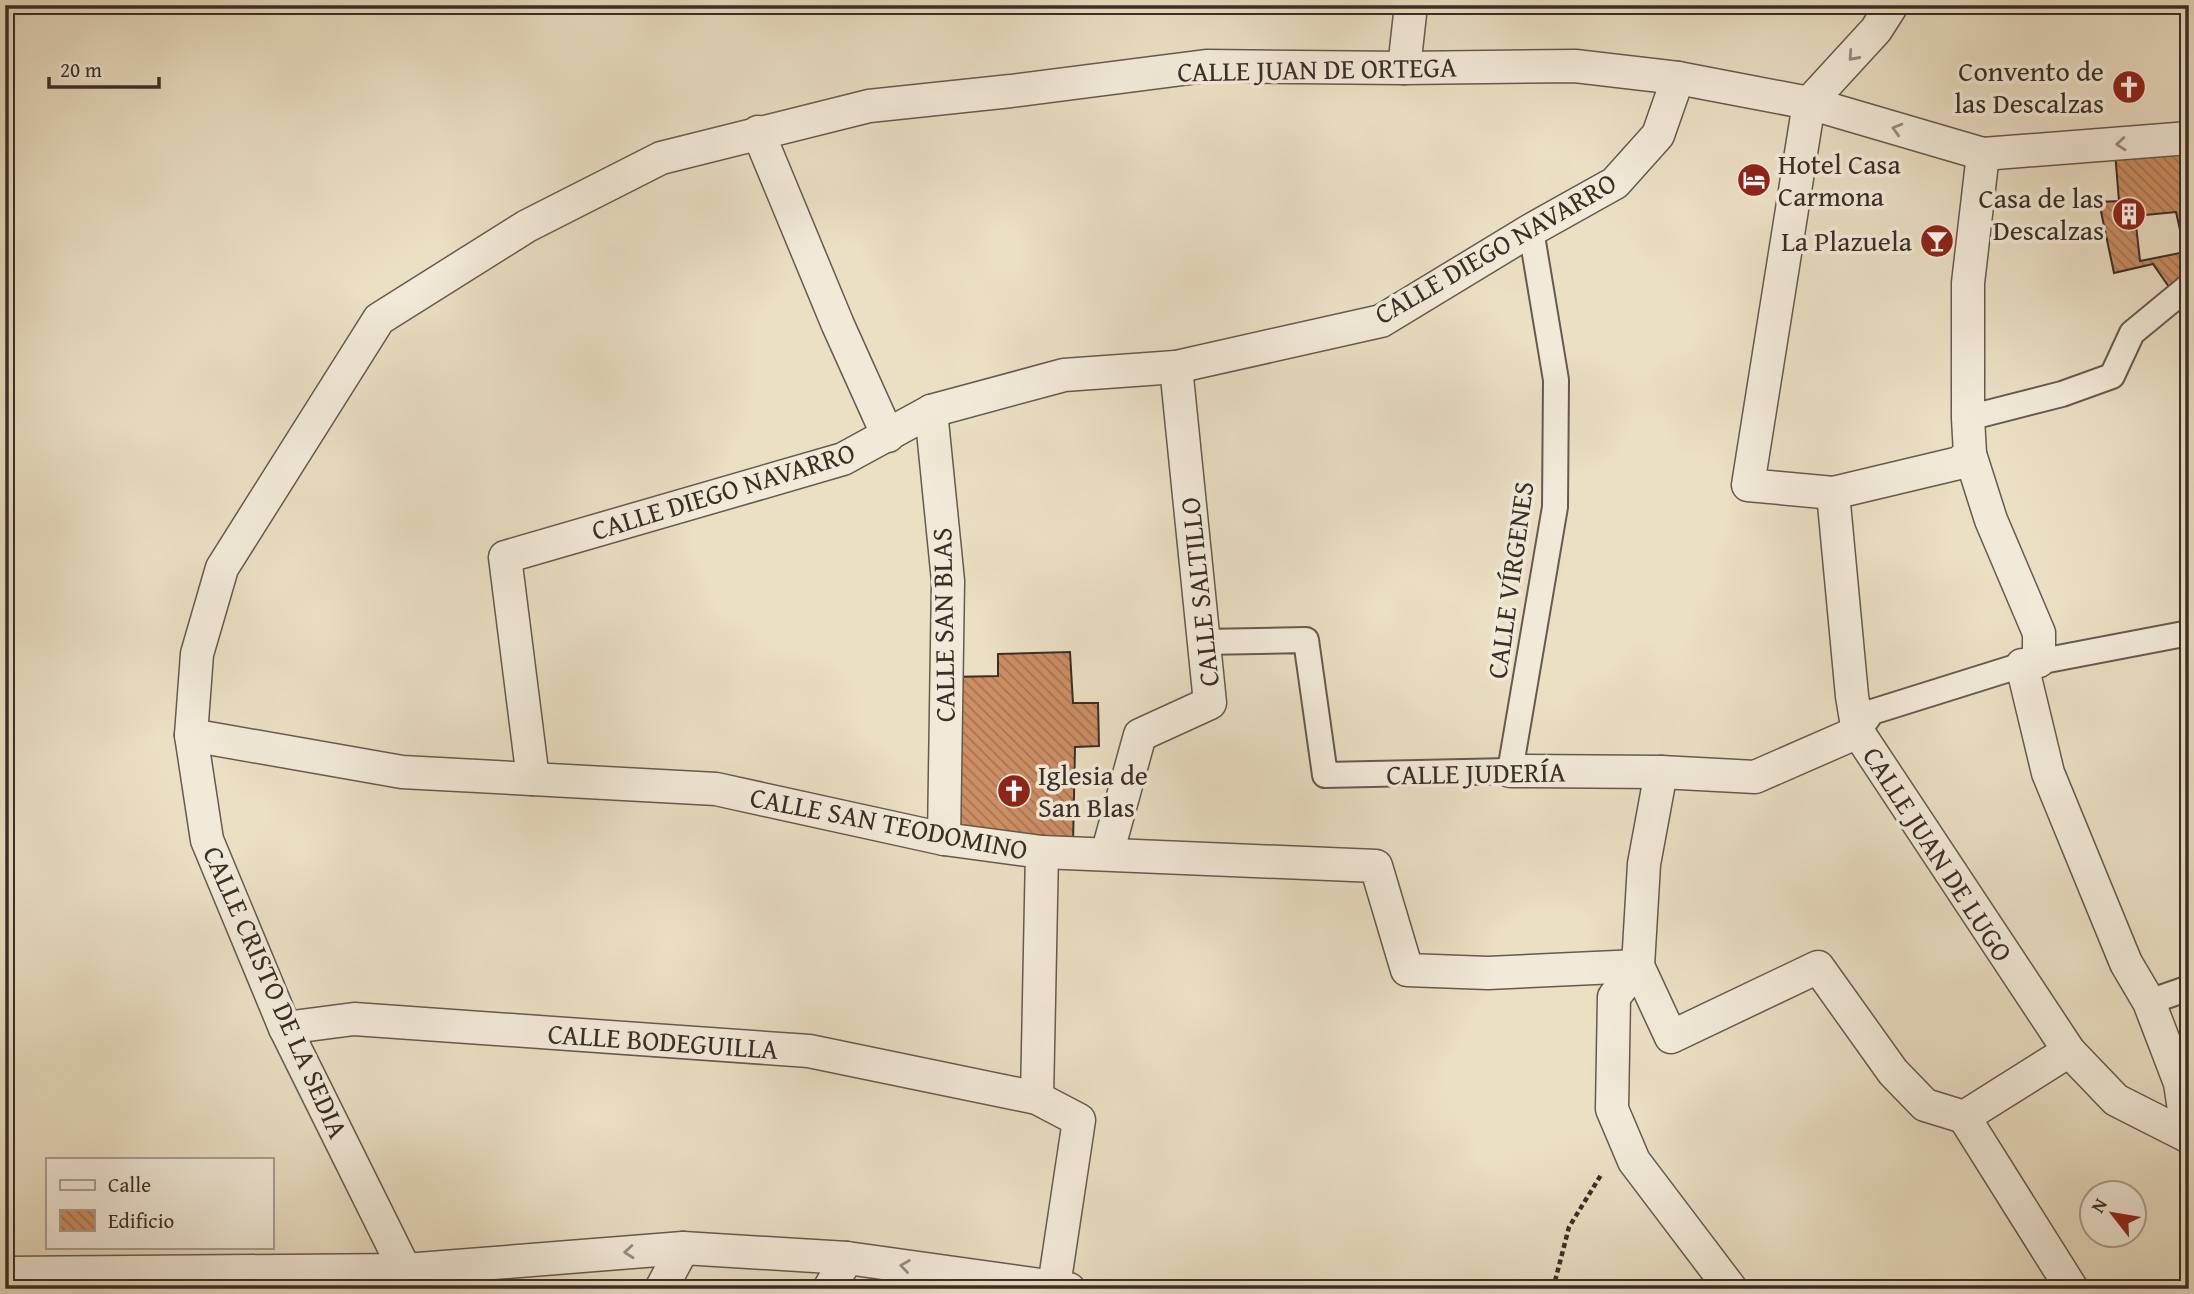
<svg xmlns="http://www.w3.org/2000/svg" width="2194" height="1294" viewBox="0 0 2194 1294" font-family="'Gentium Book Plus',serif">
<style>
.building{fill:url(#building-back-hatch);stroke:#3a2e27;stroke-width:2;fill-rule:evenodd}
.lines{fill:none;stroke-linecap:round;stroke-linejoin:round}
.pedestrian-casing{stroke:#665a4e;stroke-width:28}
.minor-casing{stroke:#665a4e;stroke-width:35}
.path{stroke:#3a2e27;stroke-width:4.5;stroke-dasharray:5 3.5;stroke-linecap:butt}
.pedestrian{stroke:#f2ead9;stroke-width:24}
.minor{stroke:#f2ead9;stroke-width:32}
.oneway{stroke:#968c80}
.labels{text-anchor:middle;stroke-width:7;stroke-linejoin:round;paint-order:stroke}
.street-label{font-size:28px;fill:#3a2e27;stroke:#f2ead9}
.poi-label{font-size:28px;fill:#3a2e27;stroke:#f2ead9;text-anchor:end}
</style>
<defs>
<pattern id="building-back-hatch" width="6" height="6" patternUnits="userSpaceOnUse" patternTransform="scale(1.75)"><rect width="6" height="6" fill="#cc8e64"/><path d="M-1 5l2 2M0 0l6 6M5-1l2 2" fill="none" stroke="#a77452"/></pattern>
</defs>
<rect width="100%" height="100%" fill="#ebdfc4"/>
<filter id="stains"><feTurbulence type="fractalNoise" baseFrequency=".00286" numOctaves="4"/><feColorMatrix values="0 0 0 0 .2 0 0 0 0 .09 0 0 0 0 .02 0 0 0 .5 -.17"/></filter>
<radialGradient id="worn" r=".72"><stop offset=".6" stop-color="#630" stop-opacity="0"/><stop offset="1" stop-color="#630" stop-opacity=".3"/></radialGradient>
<g class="building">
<path d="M 2189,144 L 2189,276 L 2169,287 L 2153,264 L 2114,273 L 2099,202 L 2119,201 L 2115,152 ZM 2176,212 L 2185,252 L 2140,261 L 2135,216 Z"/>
<path d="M 1070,652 L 1073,703 L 1098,703 L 1099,746 L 1075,747 L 1073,845 L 954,834 L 952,677 L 998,676 L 998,654 Z"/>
</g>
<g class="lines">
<g class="pedestrian-casing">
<g id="pedestrian">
<path d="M 1968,418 L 2062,394 L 2112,376 L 2132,333 L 2189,286"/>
<path d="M 1203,642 L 1306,640 L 1325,775 L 1510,771 L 1555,507 L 1556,380 L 1531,230"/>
<path d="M 1858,732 L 1872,712 L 2022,665 L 2189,633"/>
<path d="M 2149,1002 L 2189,988"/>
</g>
</g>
<g class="minor-casing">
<g id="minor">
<path d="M 1404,68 L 1411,5"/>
<path d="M 1809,103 L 1748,485 L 1833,493 L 1959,463 L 1970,454"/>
<path d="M 1809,103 L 1876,30 L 1892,5"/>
<path d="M 758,132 L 838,325 L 888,436"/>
<path d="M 1983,154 L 1968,283 L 1968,418 L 1970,454 L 1991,520 L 2039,633 L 2039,661"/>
<path d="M 931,411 L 948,581 L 944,839"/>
<path d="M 1833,493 L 1852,696 L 1858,732 L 2069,1051 L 2116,1100 L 2189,1137"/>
<path d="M 2022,665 L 2048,773 L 2126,963 L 2149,1002 L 2180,1083 L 2188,1136"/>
<path d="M 191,735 L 402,772 L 716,789 L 944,839 L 1042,852 L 1376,866 L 1407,970 L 1488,973 L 1638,966 L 1671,1037 L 1818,967 L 1893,1072 L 1925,1105 L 1964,1117 L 2069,1051"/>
<path d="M 1510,771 L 1661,772 L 1755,777 L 1858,732"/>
<path d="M 1661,772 L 1644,864 L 1638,966 L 1614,997 L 1612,1109 L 1634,1161 L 1731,1289"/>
<path d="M 533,779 L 505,557 L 843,459 L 931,411 L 1064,375 L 1176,367 L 1381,321 L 1531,230 L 1615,183 L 1658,135 L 1678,78"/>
<path d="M 1107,854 L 1140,735 L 1210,703 L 1176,367"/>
<path d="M 285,1028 L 354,1019 L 809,1051 L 1037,1098 L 1079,1120 L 1054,1286"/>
<path d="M 1037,1098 L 1042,852"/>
<path d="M 1964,1117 L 2072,1289"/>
<path d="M 405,1270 L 285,1028 L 207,840 L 191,735 L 197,654 L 222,568 L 379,319 L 527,226 L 661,158 L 869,106 L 1011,91 L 1206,66 L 1404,68 L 1575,66 L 1678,78 L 1809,103 L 1983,154 L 2189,138"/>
<path d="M 5,1273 L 405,1270 L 683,1248 L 847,1258 L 1069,1289"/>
<path d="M 661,1289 L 683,1248"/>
<path d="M 829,1289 L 847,1258"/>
</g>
</g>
<path class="path" d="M 1553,1289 L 1569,1227 L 1601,1175"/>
<use href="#pedestrian" class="pedestrian"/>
<use href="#minor" class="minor"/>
</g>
<defs><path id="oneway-chevron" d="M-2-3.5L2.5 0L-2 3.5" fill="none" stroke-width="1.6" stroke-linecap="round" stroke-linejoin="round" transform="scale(1.75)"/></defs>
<g class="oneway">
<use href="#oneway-chevron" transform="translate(1853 56) rotate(132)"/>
<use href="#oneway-chevron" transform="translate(1897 129) rotate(-164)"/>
<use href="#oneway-chevron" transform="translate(2121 144) rotate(175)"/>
<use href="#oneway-chevron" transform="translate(629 1252) rotate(175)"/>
<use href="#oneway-chevron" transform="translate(905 1266) rotate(-172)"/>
</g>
<defs>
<g id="church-disc" transform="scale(1.75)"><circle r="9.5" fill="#8f2418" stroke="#f2ead9"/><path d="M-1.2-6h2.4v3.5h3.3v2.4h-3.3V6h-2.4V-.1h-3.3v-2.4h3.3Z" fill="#fff"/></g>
<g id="hotel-disc" transform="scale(1.75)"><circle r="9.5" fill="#8f2418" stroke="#f2ead9"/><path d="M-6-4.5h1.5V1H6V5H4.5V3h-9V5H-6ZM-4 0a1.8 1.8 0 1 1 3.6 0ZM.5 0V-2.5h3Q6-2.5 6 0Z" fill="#fff"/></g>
<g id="building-disc" transform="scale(1.75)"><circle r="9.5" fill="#8f2418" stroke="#f2ead9"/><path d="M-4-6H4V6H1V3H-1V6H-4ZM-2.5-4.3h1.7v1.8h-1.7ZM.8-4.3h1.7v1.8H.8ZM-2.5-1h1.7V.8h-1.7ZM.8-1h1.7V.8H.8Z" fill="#fff"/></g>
<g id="bar-disc" transform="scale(1.75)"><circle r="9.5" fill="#8f2418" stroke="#f2ead9"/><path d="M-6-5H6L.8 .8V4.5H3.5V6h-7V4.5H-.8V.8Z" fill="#fff"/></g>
</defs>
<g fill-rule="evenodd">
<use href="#church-disc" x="2129" y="87"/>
<use href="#hotel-disc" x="1754" y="180"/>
<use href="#building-disc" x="2129" y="214"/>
<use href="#bar-disc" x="1937" y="241"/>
<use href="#church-disc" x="1014" y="791"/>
</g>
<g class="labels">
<g class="street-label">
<text transform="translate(1317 69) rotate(-1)" y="10">CALLE JUAN DE ORTEGA</text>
<text transform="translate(1495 248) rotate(-30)" y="10">CALLE DIEGO NAVARRO</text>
<text transform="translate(723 491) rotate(-17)" y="10">CALLE DIEGO NAVARRO</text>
<text transform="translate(1510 580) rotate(-82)" y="10">CALLE VÍRGENES</text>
<text transform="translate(1199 592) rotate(-96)" y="10">CALLE SALTILLO</text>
<text transform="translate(943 625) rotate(-91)" y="10">CALLE SAN BLAS</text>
<text transform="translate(1476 773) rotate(-1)" y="10">CALLE JUDERÍA</text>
<text transform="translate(889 823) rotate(11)" y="10">CALLE SAN TEODOMINO</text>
<text transform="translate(1938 854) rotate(57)" y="10">CALLE JUAN DE LUGO</text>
<text transform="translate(276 992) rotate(66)" y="10">CALLE CRISTO DE LA SEDIA</text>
<text transform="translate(663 1041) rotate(4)" y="10">CALLE BODEGUILLA</text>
</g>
<g class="poi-label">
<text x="2104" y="81">Convento de<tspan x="2104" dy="32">las Descalzas</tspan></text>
<text x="1778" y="174" text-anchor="start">Hotel Casa<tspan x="1778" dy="32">Carmona</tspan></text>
<text x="2104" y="208">Casa de las<tspan x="2104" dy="32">Descalzas</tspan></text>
<text x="1912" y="251">La Plazuela</text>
<text x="1038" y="785" text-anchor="start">Iglesia de<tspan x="1038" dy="32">San Blas</tspan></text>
</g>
</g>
<rect width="2194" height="1294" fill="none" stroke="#ebdfc4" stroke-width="28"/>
<rect x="7" y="7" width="2180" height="1280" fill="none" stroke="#3a2e27" stroke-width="3.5"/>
<rect x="14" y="14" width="2166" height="1266" fill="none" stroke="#3a2e27" stroke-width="2"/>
<rect x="46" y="1158" width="228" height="91" fill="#f2ead9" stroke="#a89f92" stroke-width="2"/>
<rect x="60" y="1180" width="35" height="10" fill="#f2ead9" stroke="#a89f92" stroke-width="2"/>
<text x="108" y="1192" font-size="21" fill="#3a2e27">Calle</text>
<rect x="60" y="1210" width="35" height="21" fill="url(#building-back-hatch)" stroke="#a89f92" stroke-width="2"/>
<text x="108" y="1228" font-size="21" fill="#3a2e27">Edificio</text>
<g transform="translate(2113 1214) rotate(301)"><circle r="33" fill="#f2ead9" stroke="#a89f92" stroke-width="2"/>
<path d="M0-5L12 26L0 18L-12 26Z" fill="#8f2418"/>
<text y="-10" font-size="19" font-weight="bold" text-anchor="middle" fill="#3a2e27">N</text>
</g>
<path d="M49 77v10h110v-10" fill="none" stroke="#3a2e27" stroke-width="3.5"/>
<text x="60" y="77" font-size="21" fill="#3a2e27" stroke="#f2ead9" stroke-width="5" paint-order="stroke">20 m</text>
<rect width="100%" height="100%" filter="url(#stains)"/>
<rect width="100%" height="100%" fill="url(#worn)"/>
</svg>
